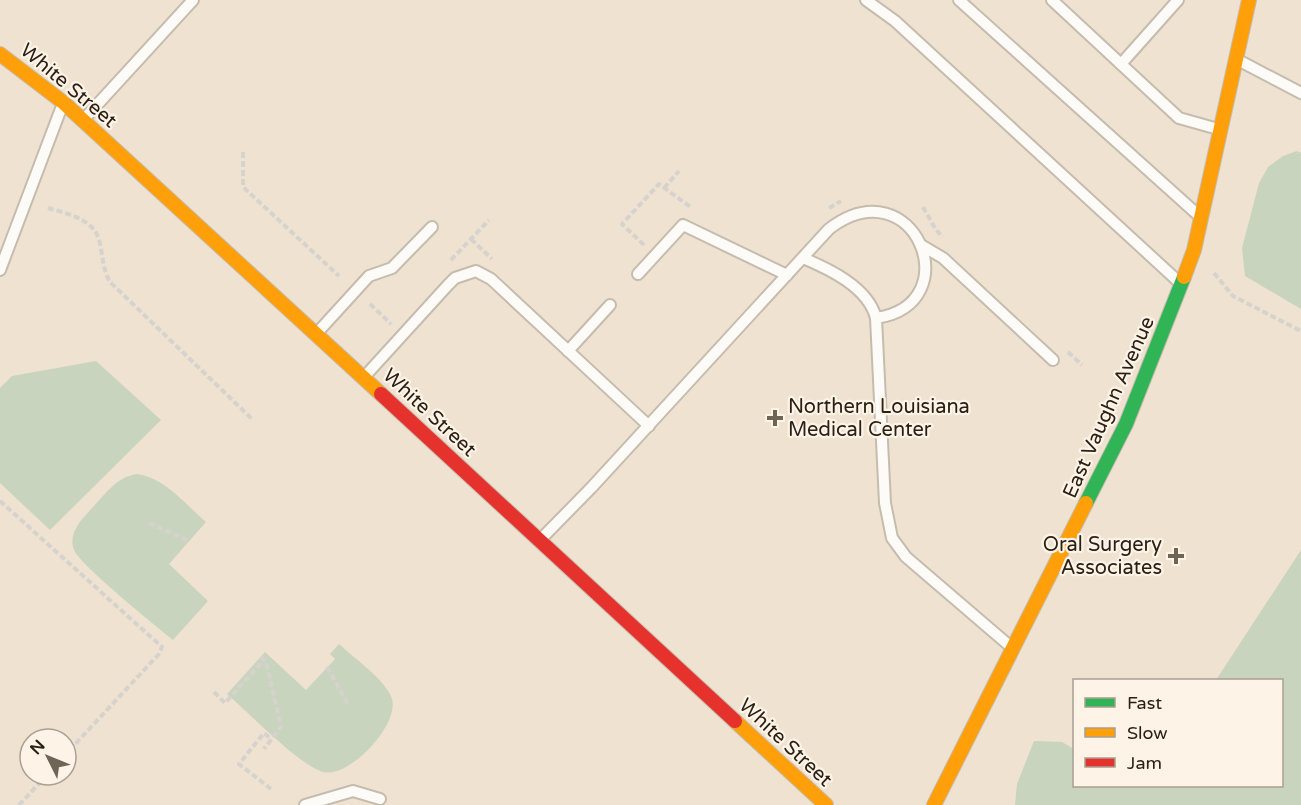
<svg xmlns="http://www.w3.org/2000/svg" width="1301" height="805" viewBox="0 0 1301 805" font-family="'Varela Round',sans-serif">
<style>
.green{fill:#c9d4bf}
.lines{fill:none;stroke-linecap:round;stroke-linejoin:round}
.lane-casing{stroke:#c6bcae;stroke-width:14}
.fast-casing{stroke:#c6bcae;stroke-width:16}
.slow-casing{stroke:#c6bcae;stroke-width:16}
.jam-casing{stroke:#c6bcae;stroke-width:16}
.path{stroke:#d6d2cd;stroke-width:4;stroke-dasharray:6 3;stroke-linecap:butt}
.lane{stroke:#fdfbf8;stroke-width:10}
.fast{stroke:#30b455;stroke-width:14}
.slow{stroke:#ff9f0a;stroke-width:14}
.jam{stroke:#e5322d;stroke-width:14}
.poi-dot{fill:#6f6557;stroke:#fdf3e7;stroke-width:2}
.labels{text-anchor:middle;stroke-width:4.5;stroke-linejoin:round;paint-order:stroke}
.street-label{font-size:20px;fill:#2a2115;stroke:#fdf3e7}
.poi-label{font-size:20px;fill:#2a2115;stroke:#fdf3e7;text-anchor:start}
</style>
<rect width="100%" height="100%" fill="#efe2d1"/>
<g class="green">
<path d="M 1297,151 L 1301,153 L 1301,309 L 1245,276 L 1242,248 L 1259,183 L 1268,167 L 1283,156 Z"/>
<path d="M 96,361 L 161,420 L 50,530 L 0,483 L 0,388 L 12,376 Z"/>
<path d="M 137,474 C 165,478 185,504 206,522 L 169,564 L 208,601 L 173,640 C 156,626 80,565 74,550 C 67,532 84,517 94,506 C 107,492 117,477 137,474 Z"/>
<path d="M 1301,550 L 1301,805 L 1015,805 L 1017,784 L 1034,741 L 1062,742 L 1074,749 L 1074,786 L 1282,786 L 1282,680 L 1216,680 Z"/>
<path d="M 339,644 C 355,659 381,676 391,696 C 403,722 349,779 323,772 C 299,765 248,712 227,694 L 265,652 L 306,690 L 335,659 L 330,654 Z"/>
</g>
<g class="lines">
<g class="lane-casing">
<g id="lane">
<path d="M 866,0 L 895,21 L 1180,283"/>
<path d="M 959,0 L 1197,214"/>
<path d="M 1052,0 L 1179,118 L 1218,129"/>
<path d="M 1238,60 L 1301,93"/>
<path d="M 1121,64 L 1178,0"/>
<path d="M 85,118 L 193,0"/>
<path d="M 921,245 L 943,258 L 1053,360"/>
<path d="M 803,258 C 829,269 868,287 876,318"/>
<path d="M 0,270 L 62,106"/>
<path d="M 638,274 L 683,225 L 787,275"/>
<path d="M 317,333 L 369,276 L 392,268 L 432,227"/>
<path d="M 568,351 L 610,305"/>
<path d="M 366,375 L 448,285 L 455,278 L 476,271 L 491,279 L 649,426"/>
<path d="M 542,538 L 592,487 L 829,229 C 914,164 971,304 876,318 L 885,503 L 892,538 L 906,557 L 1011,647"/>
<path d="M 305,805 L 353,791 L 380,799"/>
</g>
</g>
<g class="fast-casing">
<path id="fast" d="M 1086,503 L 1126,424 L 1184,277"/>
</g>
<g class="slow-casing">
<g id="slow">
<path d="M 0,54 L 64,103 L 381,394"/>
<path d="M 1184,277 L 1194,250 L 1249,0"/>
<path d="M 735,721 L 826,805"/>
<path d="M 934,805 L 1086,503"/>
</g>
</g>
<g class="jam-casing">
<path id="jam" d="M 381,394 L 735,721"/>
</g>
<g class="path">
<path d="M 243,152 L 243,187 L 339,276"/>
<path d="M 664,188 L 679,171"/>
<path d="M 923,207 L 936,230 L 943,237"/>
<path d="M 48,208 C 68,214 96,219 100,244 C 103,258 103,270 110,282 L 252,419"/>
<path d="M 829,208 L 841,201"/>
<path d="M 471,239 L 492,259"/>
<path d="M 644,245 L 622,224 L 659,184 L 692,208"/>
<path d="M 451,260 L 489,220"/>
<path d="M 1214,273 L 1233,296 L 1301,331"/>
<path d="M 370,304 L 391,324"/>
<path d="M 1068,352 L 1082,365"/>
<path d="M 0,501 L 162,647 L 159,654 L 66,754"/>
<path d="M 149,523 L 189,541"/>
<path d="M 261,657 L 266,661 L 281,727 L 264,749"/>
<path d="M 327,667 L 349,706"/>
<path d="M 214,692 L 225,703 L 264,660"/>
<path d="M 271,789 L 239,764 L 264,733 L 271,739"/>
<path d="M 19,805 L 47,775"/>
</g>
<use href="#lane" class="lane"/>
<use href="#fast" class="fast"/>
<use href="#slow" class="slow"/>
<use href="#jam" class="jam"/>
</g>
<g class="poi-dot">
<path d="M772 409h6v6h6v6h-6v6h-6v-6h-6v-6h6z"/>
<path d="M1173 547h6v6h6v6h-6v6h-6v-6h-6v-6h6z"/>
</g>
<g class="labels">
<g class="street-label">
<text transform="translate(69 85) rotate(40)" y="7">White Street</text>
<text transform="translate(1108 407) rotate(-66)" y="7">East Vaughn Avenue</text>
<text transform="translate(430 412) rotate(43)" y="7">White Street</text>
<text transform="translate(786 742) rotate(43)" y="7">White Street</text>
</g>
<g class="poi-label">
<text x="788" y="413">Northern Louisiana<tspan x="788" dy="23">Medical Center</tspan></text>
<text x="1162" y="551" text-anchor="end">Oral Surgery<tspan x="1162" dy="23">Associates</tspan></text>
</g>
</g>
<rect x="1073" y="679" width="210" height="108" fill="#fdf3e7" stroke="#a99f93" stroke-width="1.5"/>
<rect x="1085" y="698" width="30" height="9" fill="#30b455" stroke="#a99f93" stroke-width="1.5"/>
<text x="1127" y="709" font-size="18" fill="#2a2115">Fast</text>
<rect x="1085" y="728" width="30" height="9" fill="#ff9f0a" stroke="#a99f93" stroke-width="1.5"/>
<text x="1127" y="739" font-size="18" fill="#2a2115">Slow</text>
<rect x="1085" y="758" width="30" height="9" fill="#e5322d" stroke="#a99f93" stroke-width="1.5"/>
<text x="1127" y="769" font-size="18" fill="#2a2115">Jam</text>
<g transform="translate(48 757) rotate(313)"><circle r="28" fill="#fdf3e7" stroke="#a99f93" stroke-width="1.5"/>
<path d="M0-4.5L10 22L0 15L-10 22Z" fill="#6f6557"/>
<text y="-9" font-size="16" font-weight="bold" text-anchor="middle" fill="#2a2115">N</text>
</g>
</svg>
